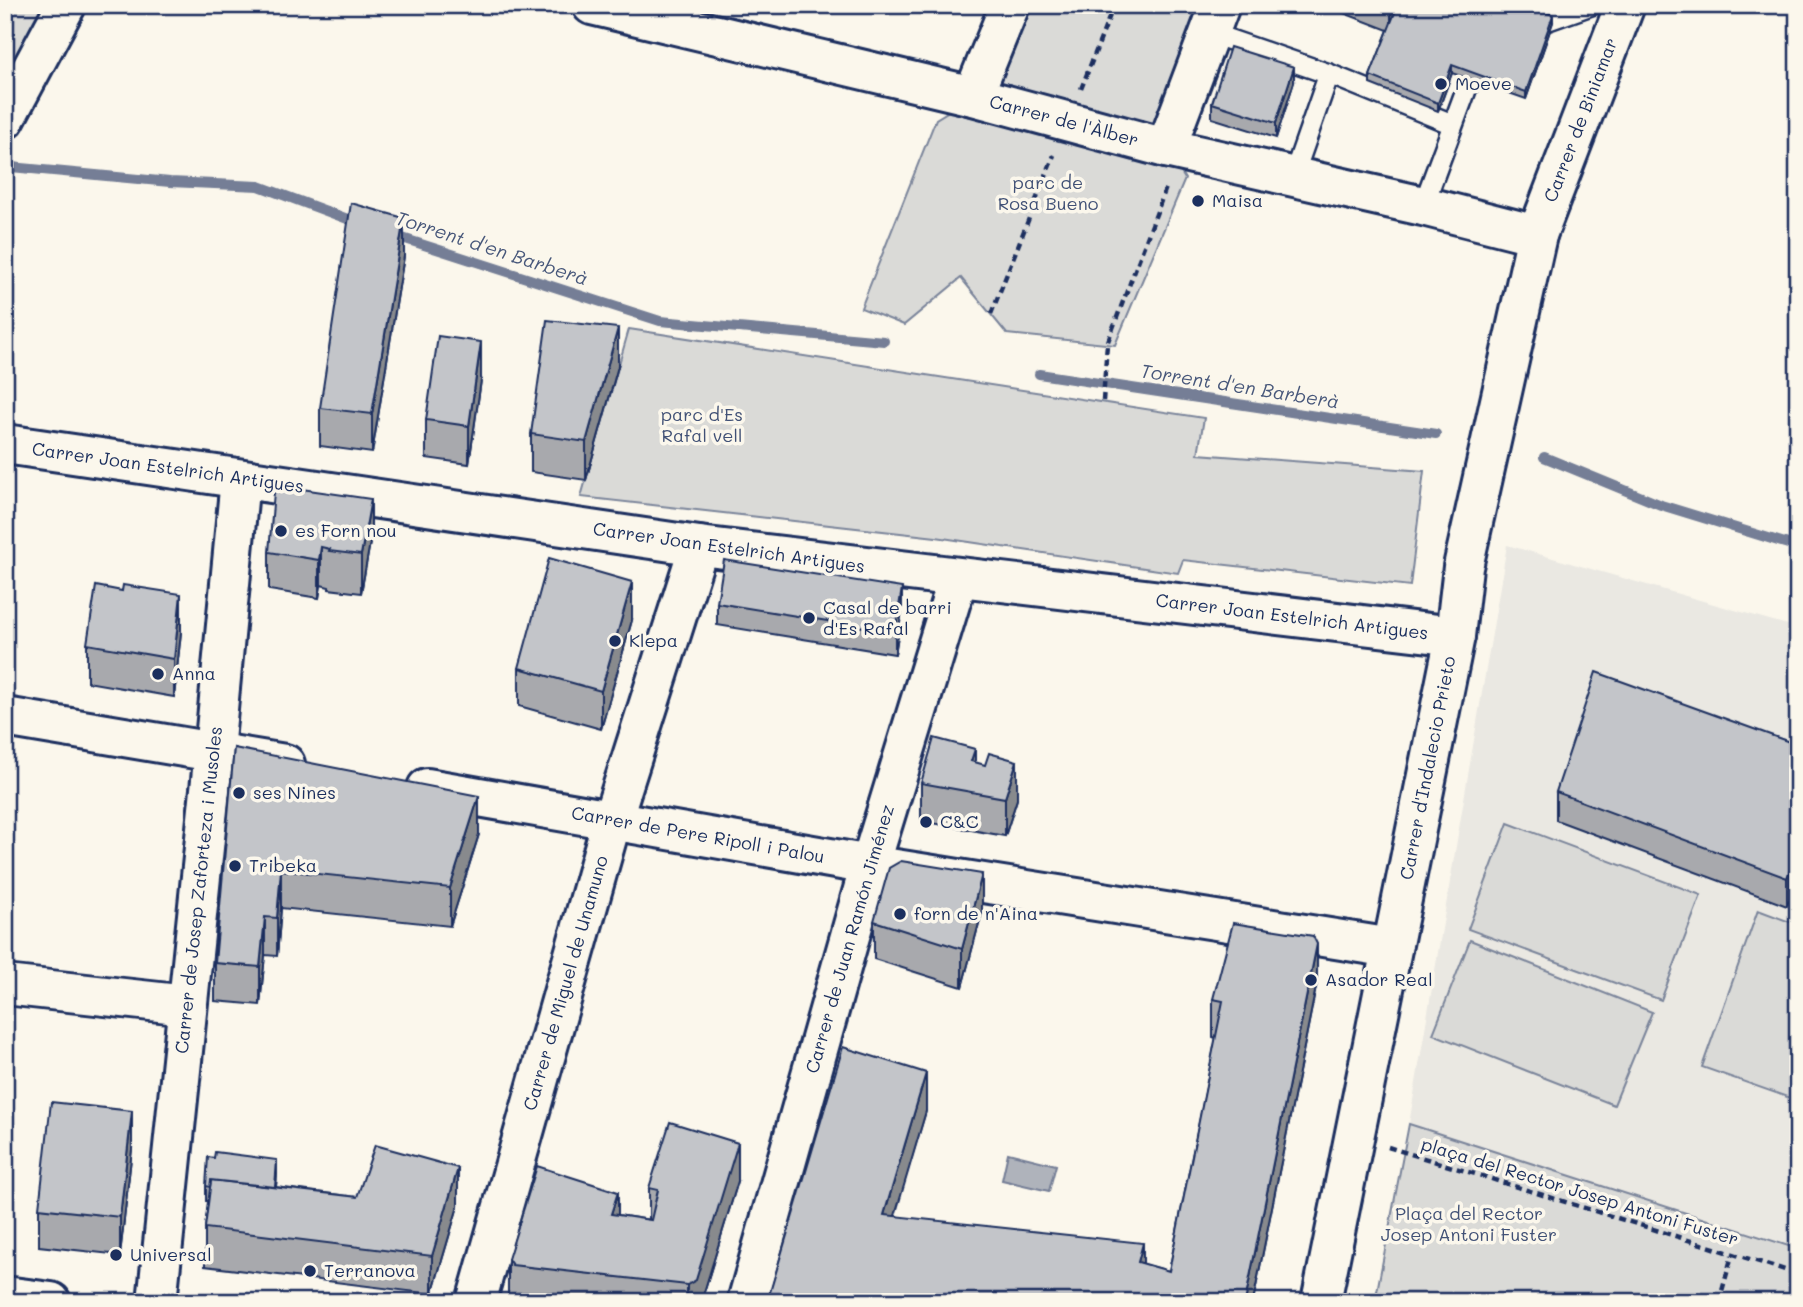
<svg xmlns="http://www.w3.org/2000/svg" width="1803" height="1307" viewBox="0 0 1803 1307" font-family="Mali,sans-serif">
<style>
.built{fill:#eae8e2}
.park{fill:#dadad7;stroke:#7a849a;stroke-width:2}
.water{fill:#afb3bb;stroke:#747e96;stroke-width:2}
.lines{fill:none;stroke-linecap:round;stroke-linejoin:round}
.stream{stroke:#747e96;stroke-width:10}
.lane-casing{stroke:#1b2f5e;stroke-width:24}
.street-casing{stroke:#1b2f5e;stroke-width:44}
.path{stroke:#1b2f5e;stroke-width:4.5;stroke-dasharray:7 5;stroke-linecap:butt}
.lane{stroke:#fbf7ec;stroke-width:19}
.street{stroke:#fbf7ec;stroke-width:38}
.wall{fill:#a8a9ad;stroke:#1b2f5e;stroke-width:2}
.shaded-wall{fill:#888a8d;stroke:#1b2f5e;stroke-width:2}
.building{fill:#c3c5c9;stroke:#1b2f5e;stroke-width:2}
.poi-dot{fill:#1b2f5e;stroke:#fbf7ec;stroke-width:2.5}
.labels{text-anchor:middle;stroke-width:7;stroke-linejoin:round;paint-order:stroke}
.poi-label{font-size:18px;fill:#1b2f5e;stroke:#fbf7ec;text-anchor:start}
.street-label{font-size:18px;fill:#1b2f5e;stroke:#fbf7ec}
.park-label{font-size:18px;fill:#415176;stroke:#fbf7ec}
.water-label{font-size:19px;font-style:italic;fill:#47577a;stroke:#fbf7ec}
</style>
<rect width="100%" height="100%" fill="#fbf7ec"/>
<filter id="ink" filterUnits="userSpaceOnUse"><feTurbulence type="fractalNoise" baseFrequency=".0143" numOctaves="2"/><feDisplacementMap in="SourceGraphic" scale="14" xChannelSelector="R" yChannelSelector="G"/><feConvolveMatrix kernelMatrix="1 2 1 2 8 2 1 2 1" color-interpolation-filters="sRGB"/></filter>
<g filter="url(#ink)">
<path class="built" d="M 1507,545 L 1798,628 L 1798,1249 L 1409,1124 Z"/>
<g class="park">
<path d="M 5,5 L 66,6 L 5,119 Z"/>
<path d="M 1010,5 L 1221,5 L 1166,148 L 1185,179 L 1115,345 L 1007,334 L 961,278 L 904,325 L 861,308 L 936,119 L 973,96 Z"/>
<path d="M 629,329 L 1204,418 L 1198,454 L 1424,471 L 1410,586 L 1183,560 L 1178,573 L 936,537 L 581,497 Z"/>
<path d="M 1508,823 L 1701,895 L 1661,1000 L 1468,929 Z"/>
<path d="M 1758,910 L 1798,925 L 1798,1077 L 1790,1098 L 1702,1067 Z"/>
<path d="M 1470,940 L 1652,1012 L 1614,1105 L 1433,1034 Z"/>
<path d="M 1409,1124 L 1798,1249 L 1798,1302 L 1375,1302 Z"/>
</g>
<path class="water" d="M 1008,1153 L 1056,1165 L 1049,1191 L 1002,1180 Z"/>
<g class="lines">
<g class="stream">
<path d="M 11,167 L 170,182 L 259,186 L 361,224"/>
<path d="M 393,235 L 660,321 L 884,341"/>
<path d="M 1039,374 L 1436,434"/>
<path d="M 1544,457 L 1661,505 L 1798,547"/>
</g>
<g class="lane-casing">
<g id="lane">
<path d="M 1529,27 L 1591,5"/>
<path d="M 1210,33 L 1329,74 L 1293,177"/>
<path d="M 1329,74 L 1452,124"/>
<path d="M 1423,206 L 1479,55"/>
</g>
</g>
<g class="street-casing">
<g id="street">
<path d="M 592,5 L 973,96 L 1166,148 L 1423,206 L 1537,235"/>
<path d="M 973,96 L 1010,5"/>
<path d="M 5,119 L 66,5"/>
<path d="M 1166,148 L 1220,5"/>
<path d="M 5,444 L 699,546 L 1455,636"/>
<path d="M 5,717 L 285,764"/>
<path d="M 427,788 L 870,865 L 1392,948"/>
<path d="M 5,985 L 187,1005"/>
<path d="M 5,1296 L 51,1302"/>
<path d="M 157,1302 L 214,751 L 240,479"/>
<path d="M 476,1302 L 612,820 L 699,546"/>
<path d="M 747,1302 L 870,865 L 958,578"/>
<path d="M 1321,1302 L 1455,636 L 1463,567 L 1537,235 L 1625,5"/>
</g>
</g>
<g class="path">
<path d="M 1081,89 L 1114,5"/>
<path d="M 991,314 L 1054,155"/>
<path d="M 1103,401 L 1107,344 L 1167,185"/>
<path d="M 1388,1147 L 1798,1274"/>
<path d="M 1719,1302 L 1732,1255"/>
</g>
<use href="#lane" class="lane"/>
<use href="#street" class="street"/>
</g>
<g class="wall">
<path d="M 1323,5 L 1527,5 L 1553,22 L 1526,99 L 1452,73 L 1438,111 L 1370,84 L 1370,76 L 1388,30 Z"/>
<path d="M 1294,82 L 1276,138 L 1212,118 L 1212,103 Z"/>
<path d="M 404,256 L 372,453 L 320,446 L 320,408 Z"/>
<path d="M 618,366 L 586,480 L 531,472 L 531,434 Z"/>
<path d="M 481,380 L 469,464 L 426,458 L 426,420 Z"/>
<path d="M 371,537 L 361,593 L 329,589 L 329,587 L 321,585 L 319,598 L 269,590 L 269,552 Z"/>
<path d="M 717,603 L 902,610 L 895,654 L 717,625 Z"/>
<path d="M 632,620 L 601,729 L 519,706 L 519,668 Z"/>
<path d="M 181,632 L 174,697 L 87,682 L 87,644 Z"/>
<path d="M 1798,745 L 1798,879 L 1787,906 L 1556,820 L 1556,792 Z"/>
<path d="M 234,748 L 479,834 L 450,926 L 281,908 L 277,956 L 265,955 L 260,1005 L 215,1001 L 215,963 Z"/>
<path d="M 975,763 L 1017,799 L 1005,836 L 921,821 L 921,783 Z"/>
<path d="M 982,912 L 962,987 L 874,959 L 874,921 Z"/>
<path d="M 1317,982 L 1253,1302 L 768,1302 L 768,1299 L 926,1111 L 894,1216 L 1143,1264 L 1169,1271 L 1216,1038 L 1213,1037 L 1213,999 Z"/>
<path d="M 132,1149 L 120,1255 L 39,1246 L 39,1208 Z"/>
<path d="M 277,1174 L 276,1187 L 357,1197 L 458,1206 L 432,1294 L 205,1266 L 205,1228 L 208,1201 L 206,1201 L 206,1186 Z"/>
<path d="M 738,1181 L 701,1302 L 511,1302 L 508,1297 L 508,1259 L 618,1215 L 649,1220 L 649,1188 Z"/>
</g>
<g class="shaded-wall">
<path d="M 1393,5 L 1401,5 L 1391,31 L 1391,10 Z"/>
<path d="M 1553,15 L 1553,22 L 1526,99 L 1526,92 Z"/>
<path d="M 1452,65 L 1452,73 L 1438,111 L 1438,103 Z"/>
<path d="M 1294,67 L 1294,82 L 1276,138 L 1276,123 Z"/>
<path d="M 404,218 L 404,256 L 372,453 L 372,414 Z"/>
<path d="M 618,328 L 618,366 L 586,480 L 586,442 Z"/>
<path d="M 481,342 L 481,380 L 469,464 L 469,426 Z"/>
<path d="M 371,499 L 371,537 L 361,593 L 361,555 Z"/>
<path d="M 321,547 L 321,585 L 319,598 L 319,560 Z"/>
<path d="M 632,582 L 632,620 L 601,729 L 601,691 Z"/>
<path d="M 902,588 L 902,610 L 895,654 L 895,632 Z"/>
<path d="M 181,594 L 181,632 L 174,697 L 174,659 Z"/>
<path d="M 975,749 L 975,787 L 971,761 Z"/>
<path d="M 1017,761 L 1017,799 L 1005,836 L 1005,798 Z"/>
<path d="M 479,796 L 479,834 L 450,926 L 450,888 Z"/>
<path d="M 1798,851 L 1798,879 L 1787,906 L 1787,878 Z"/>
<path d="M 281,870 L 281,908 L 277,956 L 277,918 Z"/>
<path d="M 982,874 L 982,912 L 962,987 L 962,949 Z"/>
<path d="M 265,917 L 265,955 L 260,1005 L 260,967 Z"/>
<path d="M 1317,944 L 1317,982 L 1253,1302 L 1245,1302 Z"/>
<path d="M 926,1073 L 926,1111 L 884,1253 L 884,1215 Z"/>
<path d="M 132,1111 L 132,1149 L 120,1255 L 120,1217 Z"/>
<path d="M 738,1143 L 738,1181 L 701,1302 L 687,1302 L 687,1285 Z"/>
<path d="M 277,1160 L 277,1174 L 274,1209 L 274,1194 Z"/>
<path d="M 458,1168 L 458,1206 L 432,1294 L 432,1256 Z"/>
<path d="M 618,1192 L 618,1230 L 611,1214 Z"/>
<path d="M 1143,1243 L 1143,1281 L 1138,1262 Z"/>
</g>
<g class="building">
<path d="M 1380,5 L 1393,5 L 1391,10 Z"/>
<path d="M 1398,5 L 1527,5 L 1553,15 L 1526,92 L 1452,65 L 1438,103 L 1370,76 Z"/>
<path d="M 1230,47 L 1294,67 L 1276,123 L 1212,103 Z"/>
<path d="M 351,203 L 404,218 L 372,414 L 320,408 Z"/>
<path d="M 547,320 L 618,328 L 586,442 L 531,434 Z"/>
<path d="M 438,336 L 481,342 L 469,426 L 426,420 Z"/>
<path d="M 281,486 L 371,499 L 361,555 L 329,551 L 330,549 L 321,547 L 319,560 L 269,552 L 274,492 Z"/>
<path d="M 549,558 L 632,582 L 601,691 L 519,668 Z"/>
<path d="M 724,560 L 902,588 L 895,632 L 717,603 Z"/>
<path d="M 123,585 L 181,594 L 174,659 L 87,644 L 96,586 L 122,591 Z"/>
<path d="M 1596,672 L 1798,745 L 1798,851 L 1787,878 L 1556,792 Z"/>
<path d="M 934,738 L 975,749 L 971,761 L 985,765 L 989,753 L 1017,761 L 1005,798 L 921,783 Z"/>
<path d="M 234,748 L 479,796 L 450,888 L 281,870 L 277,918 L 265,917 L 260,967 L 215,963 Z"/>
<path d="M 901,861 L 982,874 L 962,949 L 874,921 L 889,868 Z"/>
<path d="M 1233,923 L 1313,936 L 1317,944 L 1245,1302 L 938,1302 L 864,1294 L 861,1302 L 789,1302 L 768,1299 L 843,1047 L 926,1073 L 884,1215 L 1143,1243 L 1138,1262 L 1169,1271 L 1223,1001 L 1213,999 Z"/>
<path d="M 51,1102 L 132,1111 L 120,1217 L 39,1208 Z"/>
<path d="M 670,1122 L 738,1143 L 696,1280 L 687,1285 L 512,1265 L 508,1259 L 537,1166 L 618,1192 L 611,1214 L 651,1220 L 658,1190 L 649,1188 Z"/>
<path d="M 375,1145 L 458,1168 L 432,1256 L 205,1228 L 211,1180 L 357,1197 Z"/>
<path d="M 215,1152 L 277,1160 L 275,1187 L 211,1180 L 210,1187 L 206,1186 L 208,1157 L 214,1158 Z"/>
</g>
</g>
<g class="poi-dot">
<circle cx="1441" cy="84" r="7"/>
<circle cx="1198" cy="201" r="7"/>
<circle cx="281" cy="531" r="7"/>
<circle cx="809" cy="618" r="7"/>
<circle cx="615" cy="641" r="7"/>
<circle cx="158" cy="674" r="7"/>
<circle cx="239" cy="793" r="7"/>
<circle cx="926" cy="822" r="7"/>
<circle cx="235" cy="866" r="7"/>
<circle cx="900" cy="914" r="7"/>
<circle cx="1311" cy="980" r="7"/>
<circle cx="116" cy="1255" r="7"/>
<circle cx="310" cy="1271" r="7"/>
</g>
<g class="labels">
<g class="poi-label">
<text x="1455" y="90">Moeve</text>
<text x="1212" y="207">Maisa</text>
<text x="295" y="537">es Forn nou</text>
<text x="823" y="614">Casal de barri<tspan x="823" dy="21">d'Es Rafal</tspan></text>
<text x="629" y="647">Klepa</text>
<text x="172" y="680">Anna</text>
<text x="253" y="799">ses Nines</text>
<text x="940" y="828">C&amp;C</text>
<text x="249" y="872">Tribeka</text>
<text x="914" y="920">forn de n'Aina</text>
<text x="1325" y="986">Asador Real</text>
<text x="130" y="1261">Universal</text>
<text x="324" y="1277">Terranova</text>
</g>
<g class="street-label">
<text transform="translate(1581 120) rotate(-69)" y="6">Carrer de Biniamar</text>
<text transform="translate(1064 121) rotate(15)" y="6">Carrer de l'Àlber</text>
<text transform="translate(168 468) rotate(8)" y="6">Carrer Joan Estelrich Artigues</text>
<text transform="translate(729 548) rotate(8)" y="6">Carrer Joan Estelrich Artigues</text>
<text transform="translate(1292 617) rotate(7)" y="6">Carrer Joan Estelrich Artigues</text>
<text transform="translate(1428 768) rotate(-79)" y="6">Carrer d'Indalecio Prieto</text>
<text transform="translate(698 835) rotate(10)" y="6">Carrer de Pere Ripoll i Palou</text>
<text transform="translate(199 890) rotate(-84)" y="6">Carrer de Josep Zaforteza i Musoles</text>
<text transform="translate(850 939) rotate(-74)" y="6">Carrer de Juan Ramón Jiménez</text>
<text transform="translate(566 983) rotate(-74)" y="6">Carrer de Miguel de Unamuno</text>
<text transform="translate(1580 1192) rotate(17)" y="6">plaça del Rector Josep Antoni Fuster</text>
</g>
<g class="park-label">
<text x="1048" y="189">parc de<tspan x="1048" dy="21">Rosa Bueno</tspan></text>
<text x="702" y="421">parc d'Es<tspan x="702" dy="21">Rafal vell</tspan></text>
<text x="1469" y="1220">Plaça del Rector<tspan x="1469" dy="21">Josep Antoni Fuster</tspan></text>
</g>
<g class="water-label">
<text transform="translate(492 248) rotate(18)" y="7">Torrent d'en Barberà</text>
<text transform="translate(1240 386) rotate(9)" y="7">Torrent d'en Barberà</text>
</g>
</g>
<rect width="1803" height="1307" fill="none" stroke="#fbf7ec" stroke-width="28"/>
<rect x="14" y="14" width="1775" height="1279" fill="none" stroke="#1b2f5e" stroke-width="2.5" filter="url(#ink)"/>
</svg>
